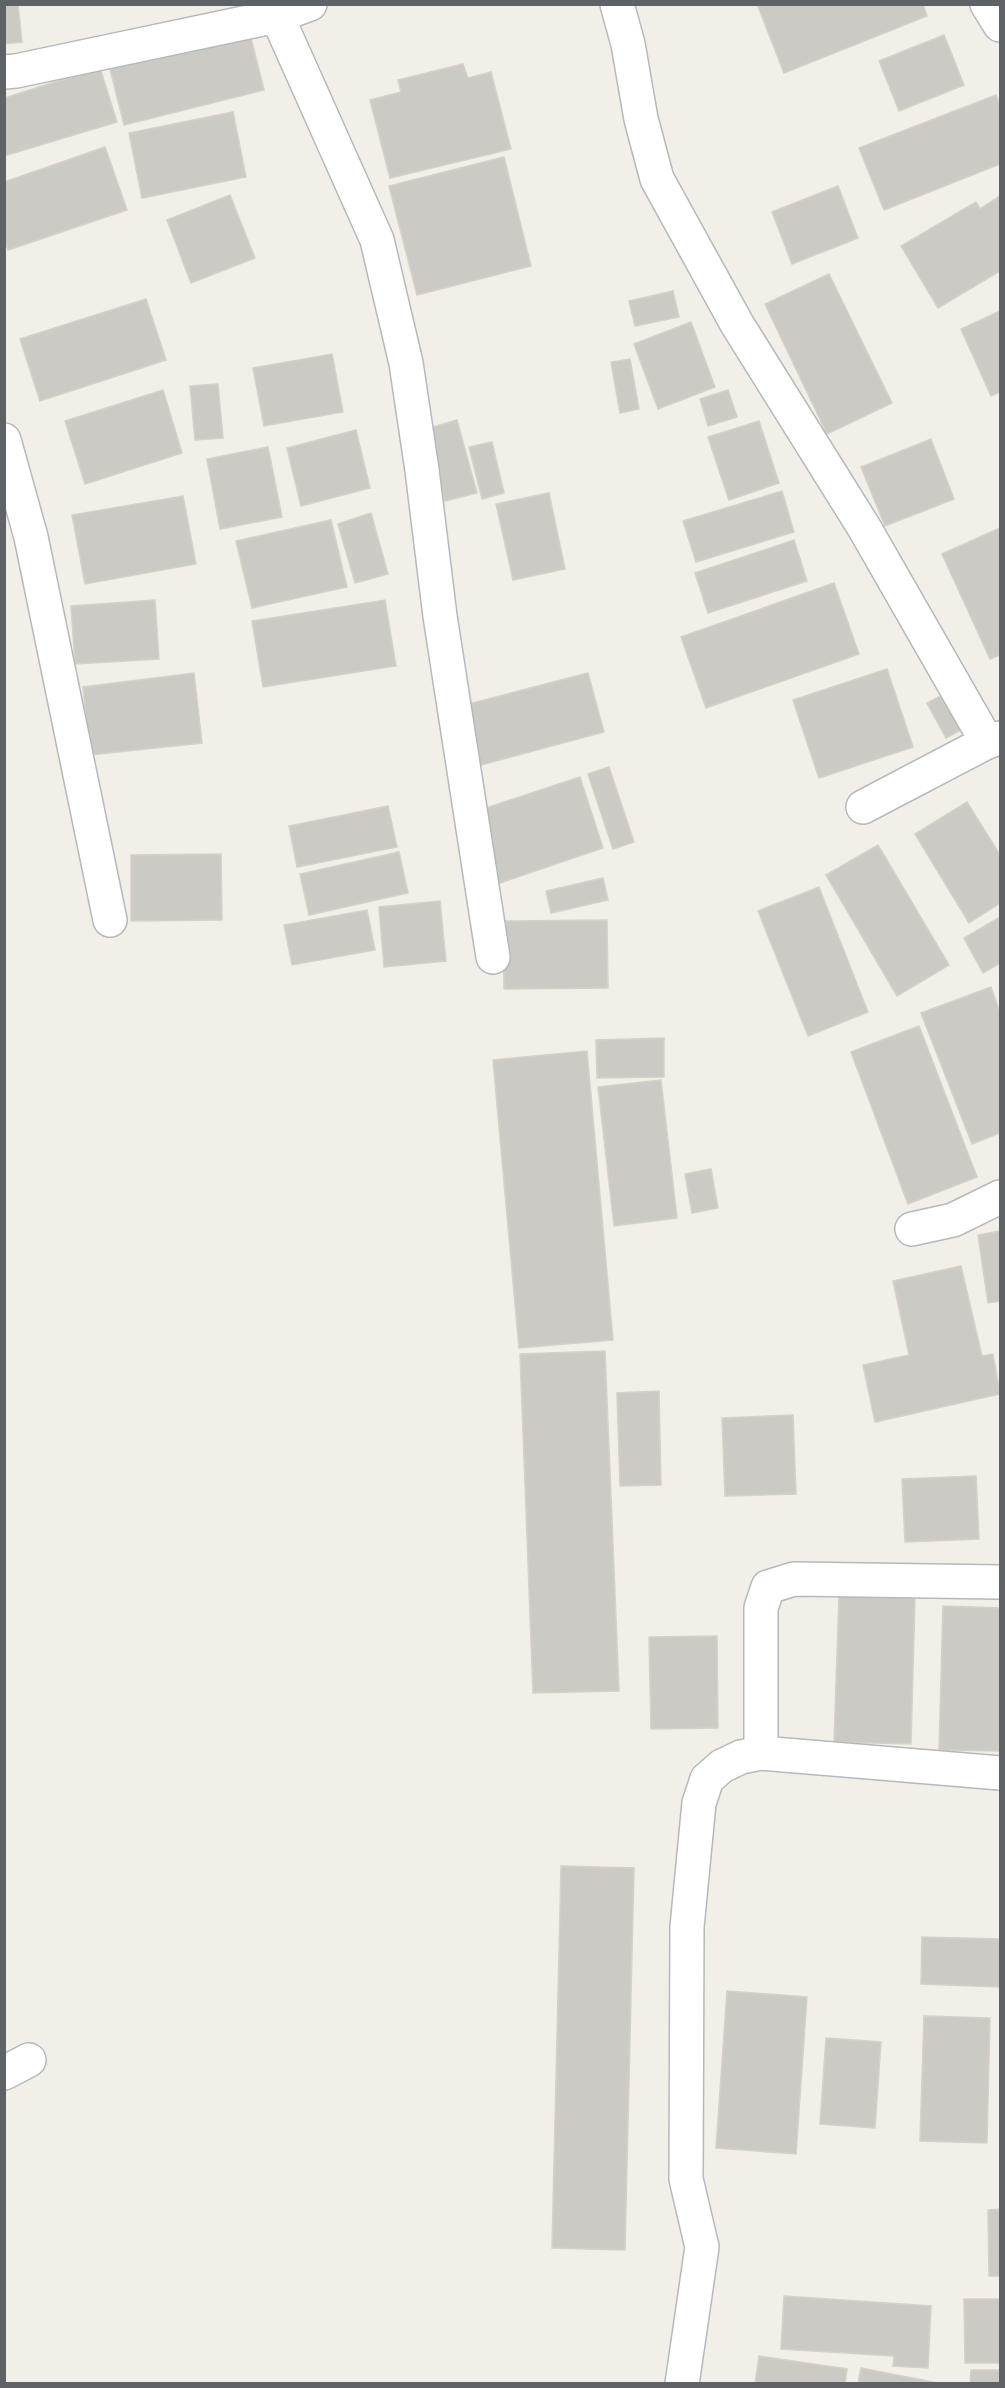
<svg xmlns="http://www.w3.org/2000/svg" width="1005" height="2388" viewBox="0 0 1005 2388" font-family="'Work Sans',sans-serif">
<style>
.building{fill:#cccac5;stroke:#d6d1c6;stroke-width:1.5}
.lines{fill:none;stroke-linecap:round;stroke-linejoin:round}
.street-casing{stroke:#b5b8bc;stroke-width:36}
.street{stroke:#fff;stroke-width:33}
</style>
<rect width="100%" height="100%" fill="#f1efe8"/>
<g class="building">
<path d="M 4,4 L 18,4 L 22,42 L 4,44 Z"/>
<path d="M 757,4 L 923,4 L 927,16 L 784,73 Z"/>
<path d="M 250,34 L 264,90 L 124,125 L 110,69 Z"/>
<path d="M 944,35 L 964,85 L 899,111 L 879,61 Z"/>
<path d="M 463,64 L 468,78 L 491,72 L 511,149 L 390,178 L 370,100 L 401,92 L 398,80 Z"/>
<path d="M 100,68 L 117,122 L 4,156 L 4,98 Z"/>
<path d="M 996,95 L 1000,105 L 1000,164 L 884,210 L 859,148 Z"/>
<path d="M 233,112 L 246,177 L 142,198 L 129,133 Z"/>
<path d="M 105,147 L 127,210 L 8,250 L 4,239 L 4,182 Z"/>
<path d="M 504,157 L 531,266 L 417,295 L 389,186 Z"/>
<path d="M 838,186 L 858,238 L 792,264 L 772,212 Z"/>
<path d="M 230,195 L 255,258 L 191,283 L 167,220 Z"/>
<path d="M 1000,196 L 1000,271 L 938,308 L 901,246 L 976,202 L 980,209 Z"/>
<path d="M 829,274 L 892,403 L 827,434 L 765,304 Z"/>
<path d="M 673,291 L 679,317 L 635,326 L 629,301 Z"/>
<path d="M 146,299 L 166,360 L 40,401 L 20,339 Z"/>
<path d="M 1000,311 L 1000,392 L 991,396 L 961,329 Z"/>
<path d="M 691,322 L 715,387 L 658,409 L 634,344 Z"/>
<path d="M 332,354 L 343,412 L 264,426 L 253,368 Z"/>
<path d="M 630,359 L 639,409 L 620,413 L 611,362 Z"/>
<path d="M 218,384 L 223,438 L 195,440 L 190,386 Z"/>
<path d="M 163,390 L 182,453 L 85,484 L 65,421 Z"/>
<path d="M 728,390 L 737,417 L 708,426 L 700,399 Z"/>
<path d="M 457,420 L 477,493 L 445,501 L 426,429 Z"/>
<path d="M 759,421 L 779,483 L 729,500 L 708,437 Z"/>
<path d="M 356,430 L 370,488 L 301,506 L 287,448 Z"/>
<path d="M 931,439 L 954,499 L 885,526 L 861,467 Z"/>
<path d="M 492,442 L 504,493 L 482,499 L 469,447 Z"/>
<path d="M 268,447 L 282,517 L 220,529 L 207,459 Z"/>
<path d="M 782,491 L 794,532 L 696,562 L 683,521 Z"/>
<path d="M 549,493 L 565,569 L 513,580 L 496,504 Z"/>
<path d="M 183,496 L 196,564 L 85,584 L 72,515 Z"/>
<path d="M 371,513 L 388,574 L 355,583 L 338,524 Z"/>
<path d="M 331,520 L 347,587 L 252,608 L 236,541 Z"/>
<path d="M 1000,528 L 1000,655 L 990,659 L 942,554 Z"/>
<path d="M 794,540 L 807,581 L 708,613 L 695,573 Z"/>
<path d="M 834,583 L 859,654 L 706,708 L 681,637 Z"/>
<path d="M 155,600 L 159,659 L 75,664 L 71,606 Z"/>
<path d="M 385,600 L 396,666 L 263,687 L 252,621 Z"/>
<path d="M 887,669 L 913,747 L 819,778 L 793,700 Z"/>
<path d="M 194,673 L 202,743 L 90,755 L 83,687 Z"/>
<path d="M 588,673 L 604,732 L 481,765 L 465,705 Z"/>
<path d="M 944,694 L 963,729 L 946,738 L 927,703 Z"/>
<path d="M 609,767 L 634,842 L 613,849 L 588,774 Z"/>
<path d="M 580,777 L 603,848 L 497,884 L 474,812 Z"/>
<path d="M 967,802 L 1000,855 L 1000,903 L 969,923 L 915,834 Z"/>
<path d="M 388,806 L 397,847 L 297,867 L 289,826 Z"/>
<path d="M 878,845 L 949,965 L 897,996 L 826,875 Z"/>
<path d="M 399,852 L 408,893 L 309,915 L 300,874 Z"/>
<path d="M 221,854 L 222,920 L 131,921 L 131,855 Z"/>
<path d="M 603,878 L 608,900 L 551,913 L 546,891 Z"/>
<path d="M 819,887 L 868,1012 L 808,1036 L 758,911 Z"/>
<path d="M 440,901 L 446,961 L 384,967 L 379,907 Z"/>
<path d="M 367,910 L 375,950 L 292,965 L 284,925 Z"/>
<path d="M 1000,917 L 1000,963 L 983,973 L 964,938 Z"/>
<path d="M 607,920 L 608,988 L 504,989 L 503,921 Z"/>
<path d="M 991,987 L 1000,1013 L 1000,1133 L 972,1144 L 921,1013 Z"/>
<path d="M 919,1026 L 977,1177 L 908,1204 L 851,1052 Z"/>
<path d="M 664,1038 L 664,1077 L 597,1078 L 596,1040 Z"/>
<path d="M 587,1051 L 613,1340 L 519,1348 L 493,1060 Z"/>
<path d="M 661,1080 L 677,1218 L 614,1226 L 598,1087 Z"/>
<path d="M 711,1169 L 718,1208 L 692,1213 L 685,1174 Z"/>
<path d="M 1000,1231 L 1000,1301 L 988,1303 L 978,1235 Z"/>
<path d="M 961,1266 L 982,1356 L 993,1354 L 1000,1394 L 875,1422 L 863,1365 L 909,1355 L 893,1281 Z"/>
<path d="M 605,1351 L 619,1691 L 533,1693 L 520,1354 Z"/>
<path d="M 659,1391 L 661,1485 L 620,1486 L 617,1393 Z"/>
<path d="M 793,1415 L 796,1494 L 725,1496 L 722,1418 Z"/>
<path d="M 976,1476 L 979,1539 L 905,1542 L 902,1479 Z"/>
<path d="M 839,1596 L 915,1598 L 911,1744 L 834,1742 Z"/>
<path d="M 943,1606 L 1000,1608 L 1000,1751 L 939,1750 Z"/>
<path d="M 717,1636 L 718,1728 L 651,1729 L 649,1637 Z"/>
<path d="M 561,1866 L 634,1868 L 625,2250 L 552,2248 Z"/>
<path d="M 922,1937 L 1000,1939 L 1000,1987 L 921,1984 Z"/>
<path d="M 727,1991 L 807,1997 L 796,2154 L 716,2148 Z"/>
<path d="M 924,2016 L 990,2018 L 987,2143 L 920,2141 Z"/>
<path d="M 826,2038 L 881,2042 L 875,2128 L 820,2124 Z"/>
<path d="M 1000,2209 L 1000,2276 L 989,2276 L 988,2210 Z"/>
<path d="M 784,2296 L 931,2306 L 928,2368 L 893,2366 L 894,2356 L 781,2349 Z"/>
<path d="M 964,2299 L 1000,2299 L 1000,2363 L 965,2363 Z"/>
<path d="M 759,2356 L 847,2369 L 845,2384 L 755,2384 Z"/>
<path d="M 861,2368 L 943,2384 L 858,2384 Z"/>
<path d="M 971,2370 L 1000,2370 L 1000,2384 L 970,2384 Z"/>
</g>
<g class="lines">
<g class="street-casing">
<g id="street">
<path d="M 617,4 L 628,44 L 641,119 L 657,179 L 737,324 L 865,529 L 987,742 L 1000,738"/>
<path d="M 987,4 L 1000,25"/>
<path d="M 277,16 L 377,240 L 406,363 L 422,470 L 440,616 L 493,957"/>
<path d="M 4,72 L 16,71 L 277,16 L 310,4"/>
<path d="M 4,440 L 31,537 L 110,920"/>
<path d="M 863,807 L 987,742"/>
<path d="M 912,1229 L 953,1220 L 1000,1197"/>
<path d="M 761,1753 L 761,1608 L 768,1587 L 794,1579 L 1000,1582"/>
<path d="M 4,2073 L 29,2060"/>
<path d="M 682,2384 L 702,2247 L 686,2179 L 687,1927 L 699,1803 L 707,1779 L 722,1766 L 741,1757 L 761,1753 L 1000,1773"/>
</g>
</g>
<use href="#street" class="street"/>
</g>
<rect width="1005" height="2388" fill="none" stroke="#5f6368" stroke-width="12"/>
</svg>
